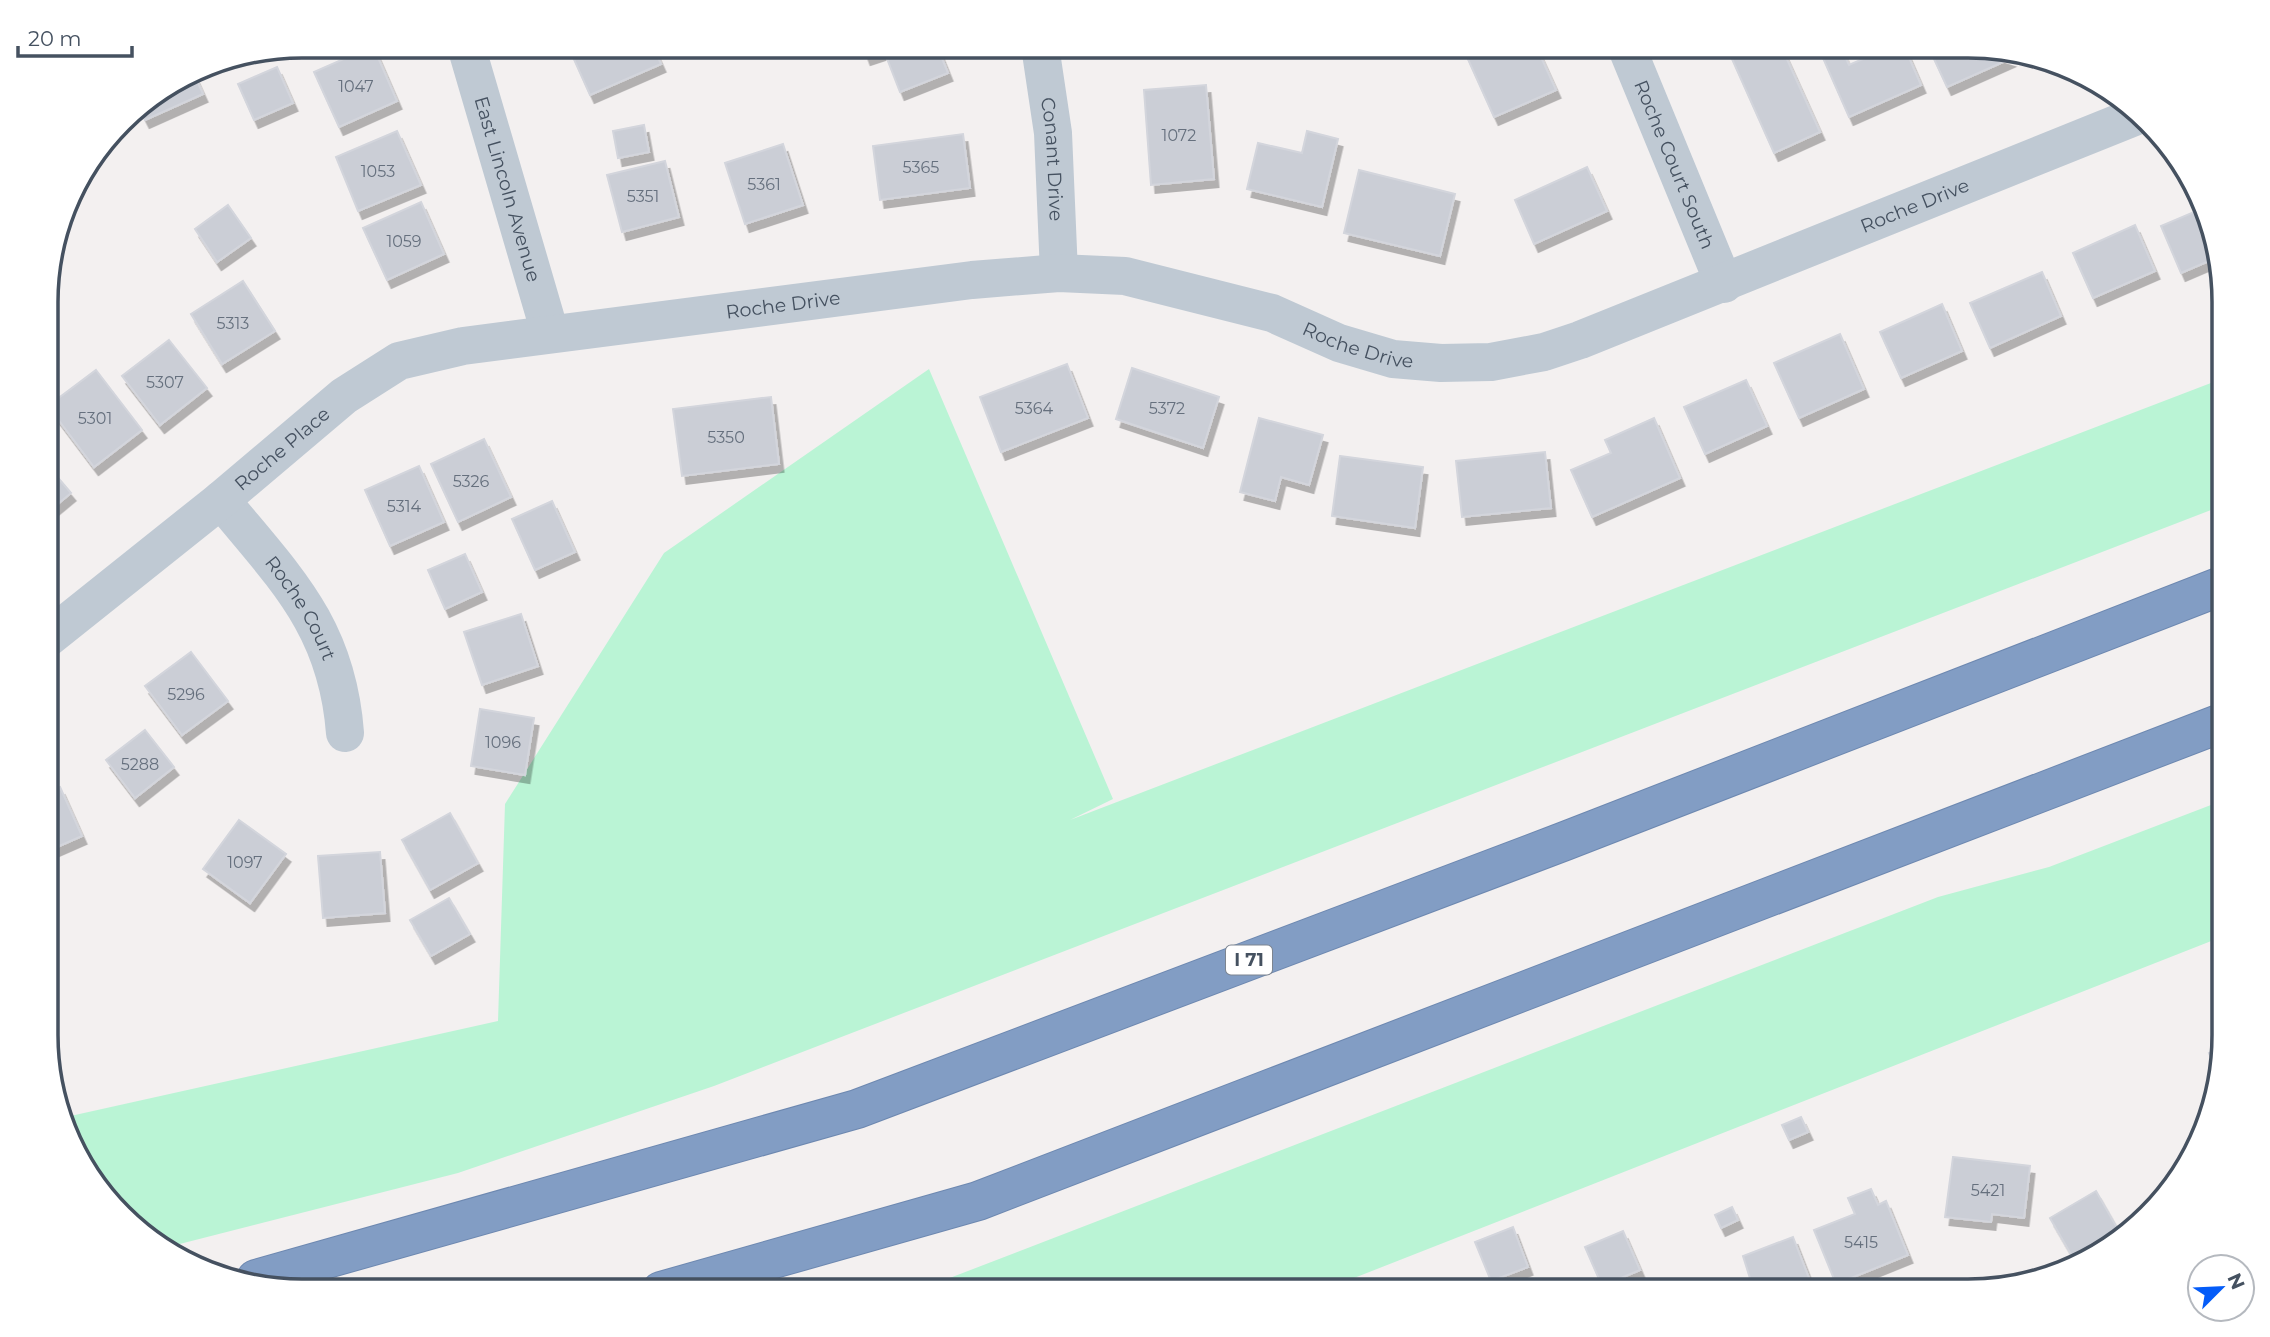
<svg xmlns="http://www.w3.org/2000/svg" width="2270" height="1337" viewBox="0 0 2270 1337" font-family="Montserrat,sans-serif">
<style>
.green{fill:#baf4d5}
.building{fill:#cbced6;stroke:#d3d5dc;stroke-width:2;filter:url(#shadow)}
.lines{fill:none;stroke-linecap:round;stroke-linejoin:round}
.highway-casing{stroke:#6d88b0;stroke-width:40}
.street{stroke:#bfc9d3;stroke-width:38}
.highway{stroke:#829dc4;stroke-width:38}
.labels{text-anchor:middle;stroke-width:6;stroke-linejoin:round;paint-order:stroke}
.number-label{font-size:16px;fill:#66707e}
.shield{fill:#fff;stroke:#7d8590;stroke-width:2}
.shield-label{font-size:18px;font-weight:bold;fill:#455160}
.street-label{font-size:19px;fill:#455160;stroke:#fff}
.rim{fill:none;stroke:#455160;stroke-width:3.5}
</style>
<defs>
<filter id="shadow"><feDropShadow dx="4.5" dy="8" stdDeviation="0" flood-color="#0004"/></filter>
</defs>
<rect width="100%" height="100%" fill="#f3f0f0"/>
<g class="green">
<path d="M 929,369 L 1113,799 L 1070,820 L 2224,378 L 2224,505 L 714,1086 L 458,1173 L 164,1248 L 89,1177 L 66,1117 L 498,1021 L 505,804 L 664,553 Z"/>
<path d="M 2224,800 L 2224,936 L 1321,1291 L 916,1291 L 1938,897 L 2049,867 Z"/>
</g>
<g class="building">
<path d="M 373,46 L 397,101 L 339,127 L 314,72 Z"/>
<path d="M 568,46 L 653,46 L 661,64 L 590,95 Z"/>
<path d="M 862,46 L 937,46 L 948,73 L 900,92 L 884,51 L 866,57 Z"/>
<path d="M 1462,46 L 1518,46 L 1521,52 L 1536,46 L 1556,90 L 1494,117 Z"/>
<path d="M 1761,46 L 1781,46 L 1820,132 L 1774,153 L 1732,59 Z"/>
<path d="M 1893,46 L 1904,46 L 1921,85 L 1849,117 L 1823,58 L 1842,50 L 1849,65 Z"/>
<path d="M 1928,46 L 1968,46 L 2010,59 L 1947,87 Z"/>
<path d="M 277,67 L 293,103 L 254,120 L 238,84 Z"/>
<path d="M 193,72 L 203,94 L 145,120 L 138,106 Z"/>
<path d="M 1206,85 L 1214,179 L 1151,185 L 1144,90 Z"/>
<path d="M 644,125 L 649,152 L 618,158 L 613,131 Z"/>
<path d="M 397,131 L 421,185 L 358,211 L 336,157 Z"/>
<path d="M 1307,131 L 1338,139 L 1322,207 L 1247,189 L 1258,143 L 1302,153 Z"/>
<path d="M 963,134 L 970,188 L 880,200 L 873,146 Z"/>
<path d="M 783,144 L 803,205 L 745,224 L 725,163 Z"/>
<path d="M 665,161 L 679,217 L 622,232 L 607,175 Z"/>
<path d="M 1587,167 L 1607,211 L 1534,244 L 1515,200 Z"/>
<path d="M 1359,170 L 1455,194 L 1440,256 L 1344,233 Z"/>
<path d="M 421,202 L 444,254 L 387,280 L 363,228 Z"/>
<path d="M 228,205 L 251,238 L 217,262 L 195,229 Z"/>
<path d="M 2201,209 L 2216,258 L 2181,273 L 2161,226 Z"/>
<path d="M 2135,225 L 2155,271 L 2093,298 L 2073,253 Z"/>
<path d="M 2042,272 L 2061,316 L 1990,348 L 1970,303 Z"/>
<path d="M 243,281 L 275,331 L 222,364 L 191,314 Z"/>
<path d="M 1942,304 L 1962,351 L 1901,378 L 1880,332 Z"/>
<path d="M 1840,334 L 1864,389 L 1799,418 L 1774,363 Z"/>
<path d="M 169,340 L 207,388 L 160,425 L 122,376 Z"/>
<path d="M 1067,364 L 1088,418 L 1001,452 L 980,397 Z"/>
<path d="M 1132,368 L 1219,397 L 1203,448 L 1116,419 Z"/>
<path d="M 96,370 L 142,430 L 94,467 L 48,406 Z"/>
<path d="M 1746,380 L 1767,426 L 1705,454 L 1684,407 Z"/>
<path d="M 771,397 L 779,464 L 682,476 L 673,409 Z"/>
<path d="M 1259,418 L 1323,435 L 1309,485 L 1281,477 L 1275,501 L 1240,492 Z"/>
<path d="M 1654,418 L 1680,478 L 1592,517 L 1571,470 L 1611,453 L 1605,440 Z"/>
<path d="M 484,439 L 511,497 L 458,522 L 431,464 Z"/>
<path d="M 1545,452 L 1551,508 L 1462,517 L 1456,461 Z"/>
<path d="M 1340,456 L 1423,467 L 1415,528 L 1332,516 Z"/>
<path d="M 48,466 L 71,493 L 48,512 Z"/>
<path d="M 419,466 L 444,522 L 390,546 L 365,490 Z"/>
<path d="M 552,501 L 575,552 L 535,570 L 512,519 Z"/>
<path d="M 465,554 L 482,592 L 445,609 L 428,570 Z"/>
<path d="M 521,614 L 538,666 L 482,685 L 464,632 Z"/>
<path d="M 191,652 L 228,701 L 182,735 L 145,686 Z"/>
<path d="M 480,709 L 534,718 L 525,775 L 471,766 Z"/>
<path d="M 145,730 L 174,767 L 135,798 L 106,760 Z"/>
<path d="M 60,787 L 82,836 L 48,851 L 48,793 Z"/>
<path d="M 450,813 L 478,863 L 430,890 L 402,840 Z"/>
<path d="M 239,820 L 286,854 L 250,903 L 203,869 Z"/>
<path d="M 380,852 L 385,913 L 323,918 L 318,856 Z"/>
<path d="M 449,898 L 470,934 L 431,956 L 410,920 Z"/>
<path d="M 2224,1047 L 2224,1051 L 2217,1073 L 2209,1053 Z"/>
<path d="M 1801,1117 L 1808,1132 L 1789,1140 L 1782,1125 Z"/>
<path d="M 1953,1157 L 2030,1166 L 2024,1218 L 1992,1214 L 1991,1222 L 1945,1217 Z"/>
<path d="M 1871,1189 L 1878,1205 L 1886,1201 L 1908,1255 L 1836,1284 L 1814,1230 L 1855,1214 L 1848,1198 Z"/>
<path d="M 2096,1191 L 2120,1233 L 2097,1257 L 2076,1263 L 2050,1218 Z"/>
<path d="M 1732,1207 L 1738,1220 L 1721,1228 L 1715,1215 Z"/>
<path d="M 1513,1227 L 1528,1267 L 1491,1281 L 1475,1242 Z"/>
<path d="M 1623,1231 L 1640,1270 L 1602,1286 L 1585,1247 Z"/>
<path d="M 1793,1237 L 1814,1291 L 1754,1291 L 1743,1256 Z"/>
</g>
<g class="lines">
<g class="highway-casing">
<g id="highway">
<path d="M 256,1279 L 857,1109 L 1565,841 L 2224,585"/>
<path d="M 661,1291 L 978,1201 L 2224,722"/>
</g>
</g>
<g class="street">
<path id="s1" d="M 466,46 L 550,333"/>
<path id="s2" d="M 1040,46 L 1053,133 L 1059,273"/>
<path id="s3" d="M 1626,46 L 1724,284"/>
<path id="s4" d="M 221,500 C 285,578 337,626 345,733"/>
<path id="s5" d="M 48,638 L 221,500 L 344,396 L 399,361 L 463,346 L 972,280 L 1059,273 L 1125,276 L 1272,313 L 1339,343 L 1393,359 L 1441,363 L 1491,362 L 1544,352 L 1580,340 L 2134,117"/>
</g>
<use href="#highway" class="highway"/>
</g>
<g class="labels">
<g class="number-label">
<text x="356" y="92">1047</text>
<text x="1179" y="141">1072</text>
<text x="921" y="173">5365</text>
<text x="378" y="177">1053</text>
<text x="764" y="190">5361</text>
<text x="643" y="202">5351</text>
<text x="404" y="247">1059</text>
<text x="233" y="329">5313</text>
<text x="165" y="388">5307</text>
<text x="1034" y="414">5364</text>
<text x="1167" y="414">5372</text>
<text x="95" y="424">5301</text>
<text x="726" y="443">5350</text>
<text x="471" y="487">5326</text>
<text x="404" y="512">5314</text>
<text x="186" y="700">5296</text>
<text x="503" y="748">1096</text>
<text x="140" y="770">5288</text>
<text x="245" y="868">1097</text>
<text x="1988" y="1196">5421</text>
<text x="1861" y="1248">5415</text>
</g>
<rect class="shield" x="1226" y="945.5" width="46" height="29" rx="5"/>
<g class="shield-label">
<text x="1249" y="966">I 71</text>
</g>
<g class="street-label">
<text dy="7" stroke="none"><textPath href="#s2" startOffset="114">Conant Drive</textPath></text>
<text dy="7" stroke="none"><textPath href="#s3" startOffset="128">Roche Court South</textPath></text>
<text dy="7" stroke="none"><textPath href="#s1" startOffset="149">East Lincoln Avenue</textPath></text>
<text dy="7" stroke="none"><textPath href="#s5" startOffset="2012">Roche Drive</textPath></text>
<text dy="7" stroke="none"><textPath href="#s5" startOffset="836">Roche Drive</textPath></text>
<text dy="7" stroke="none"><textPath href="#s5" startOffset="1424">Roche Drive</textPath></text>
<text dy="7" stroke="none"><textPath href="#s5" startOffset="301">Roche Place</textPath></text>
<text dy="7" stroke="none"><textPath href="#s4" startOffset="135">Roche Court</textPath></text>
</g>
</g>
<path d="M0 0H2270V1337H0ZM302 58H1968A244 244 0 0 1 2212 302V1035A244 244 0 0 1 1968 1279H302A244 244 0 0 1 58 1035V302A244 244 0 0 1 302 58Z" fill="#fff" fill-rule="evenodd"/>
<path class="rim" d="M302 58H1968A244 244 0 0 1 2212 302V1035A244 244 0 0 1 1968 1279H302A244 244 0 0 1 58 1035V302A244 244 0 0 1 302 58Z"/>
<g transform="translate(2221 1288) rotate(66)"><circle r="33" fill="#ffffff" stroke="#b5b9bf" stroke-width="2"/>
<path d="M0-5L12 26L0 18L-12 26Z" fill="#045cf8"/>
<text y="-10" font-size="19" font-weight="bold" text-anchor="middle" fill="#455160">N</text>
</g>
<path d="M18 46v10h114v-10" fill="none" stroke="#455160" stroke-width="3.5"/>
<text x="28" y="46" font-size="21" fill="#455160" stroke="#ffffff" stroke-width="5" paint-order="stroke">20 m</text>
</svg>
